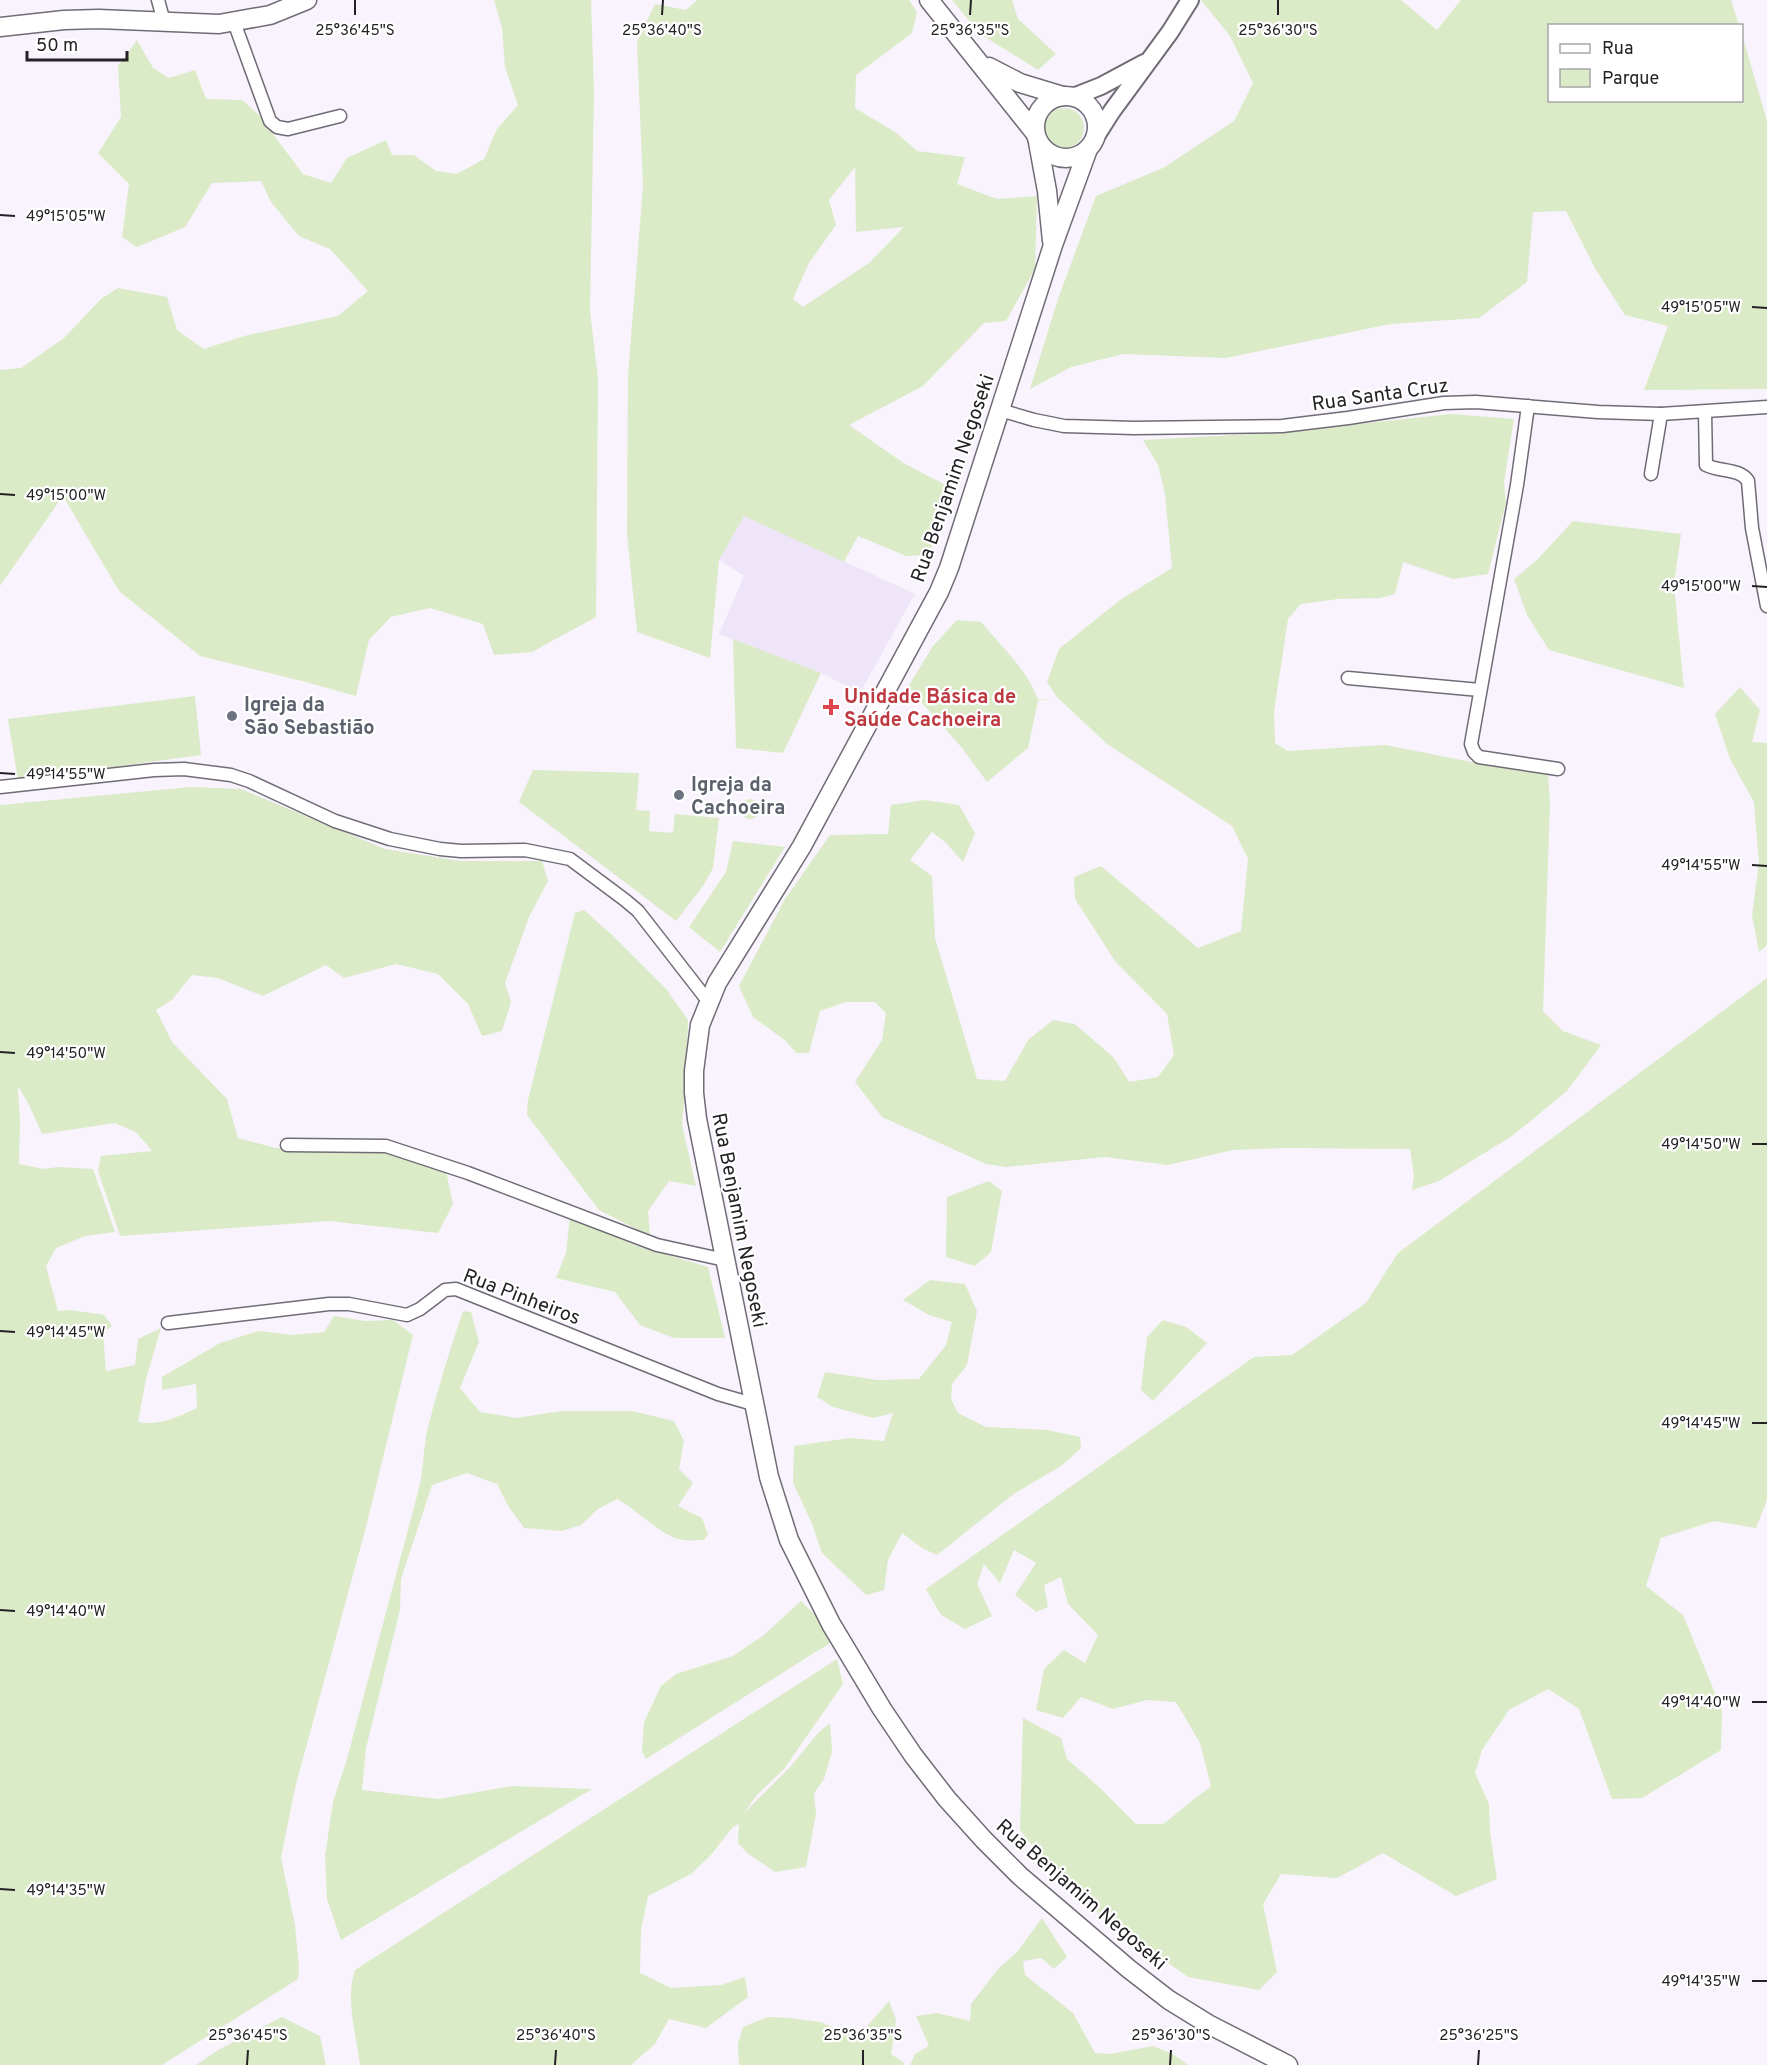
<svg xmlns="http://www.w3.org/2000/svg" width="1767" height="2065" viewBox="0 0 1767 2065" font-family="Overpass,sans-serif">
<style>
.built{fill:#efe5f9}
.green{fill:#dbebc7;fill-rule:evenodd}
.lines{fill:none;stroke-linecap:round;stroke-linejoin:round}
.minor-casing{stroke:#706b76;stroke-width:15}
.tertiary-casing{stroke:#706b76;stroke-width:20}
.secondary-casing{stroke:#706b76;stroke-width:21}
.minor{stroke:#fff;stroke-width:12}
.tertiary{stroke:#fff;stroke-width:16}
.secondary{stroke:#fff;stroke-width:18}
.ticks{fill:none;stroke:#242226;stroke-width:2}
.health-dot{fill:#e0444e;stroke:#fff;stroke-width:2}
.worship-dot{fill:#6b7280;stroke:#fff;stroke-width:2}
.labels{text-anchor:middle;stroke-width:4.5;stroke-linejoin:round;paint-order:stroke}
.street-label{font-size:20px;fill:#242226;stroke:#fff}
.health-label{font-size:20px;font-weight:bold;fill:#be3a42;stroke:#fff;text-anchor:start}
.worship-label{font-size:20px;font-weight:bold;fill:#5b616d;stroke:#fff;text-anchor:start}
.ticks-label{font-size:15px;text-anchor:middle;fill:#242226;stroke:#fff;stroke-width:4.5;stroke-linejoin:round;paint-order:stroke}
</style>
<rect width="100%" height="100%" fill="#f8f3fd"/>
<path class="built" d="M 744,515 L 915,594 L 860,693 L 821,673 L 719,634 L 744,576 L 719,560 Z"/>
<g class="green">
<path d="M 494,0 L 591,0 L 594,93 L 590,311 L 598,378 L 596,617 L 532,652 L 494,655 L 483,624 L 430,608 L 391,617 L 369,640 L 356,696 L 302,681 L 200,656 L 119,591 L 63,496 L 0,586 L 0,370 L 21,368 L 64,338 L 101,299 L 118,288 L 167,297 L 177,330 L 204,349 L 244,336 L 338,316 L 368,291 L 330,249 L 299,236 L 271,202 L 261,181 L 212,183 L 185,227 L 137,247 L 122,237 L 129,184 L 98,153 L 121,117 L 118,66 L 137,40 L 153,68 L 169,78 L 195,70 L 206,99 L 242,100 L 258,114 L 303,174 L 331,183 L 347,158 L 386,140 L 392,155 L 414,155 L 436,171 L 457,174 L 484,159 L 497,129 L 518,105 L 505,67 L 502,28 Z"/>
<path d="M 697,0 L 909,0 L 917,12 L 912,33 L 856,75 L 855,108 L 895,132 L 917,151 L 965,157 L 957,184 L 997,199 L 1037,196 L 1035,269 L 1006,321 L 984,323 L 923,386 L 849,425 L 905,464 L 957,491 L 928,555 L 906,556 L 858,536 L 844,562 L 744,516 L 719,560 L 710,658 L 637,632 L 627,534 L 628,376 L 643,186 L 637,42 L 655,4 L 686,10 ZM 855,167 L 856,232 L 904,227 L 869,263 L 803,307 L 793,299 L 809,263 L 836,225 L 829,200 Z"/>
<path d="M 952,0 L 1012,0 L 1018,19 L 1056,54 L 1038,70 L 980,34 Z"/>
<path d="M 1201,0 L 1401,0 L 1437,30 L 1461,0 L 1731,0 L 1739,25 L 1550,26 L 1550,100 L 1742,100 L 1742,34 L 1767,121 L 1767,389 L 1644,390 L 1668,326 L 1625,315 L 1596,270 L 1566,211 L 1533,212 L 1527,282 L 1479,318 L 1390,324 L 1226,358 L 1123,354 L 1071,367 L 1030,389 L 1058,299 L 1096,196 L 1163,168 L 1234,121 L 1253,83 L 1230,36 Z"/>
<circle cx="1064" cy="128" r="20"/>
<path d="M 1451,414 L 1514,419 L 1504,482 L 1506,503 L 1488,574 L 1453,579 L 1403,562 L 1395,594 L 1379,598 L 1338,599 L 1301,604 L 1288,619 L 1274,712 L 1275,743 L 1288,751 L 1385,745 L 1477,763 L 1548,774 L 1550,803 L 1543,1011 L 1563,1031 L 1601,1045 L 1567,1091 L 1512,1136 L 1439,1181 L 1412,1190 L 1414,1176 L 1410,1149 L 1286,1148 L 1233,1150 L 1168,1165 L 1105,1157 L 1006,1167 L 986,1164 L 882,1117 L 855,1082 L 882,1040 L 886,1013 L 875,1002 L 846,1002 L 820,1011 L 809,1053 L 796,1053 L 786,1041 L 753,1017 L 739,986 L 785,899 L 830,835 L 888,834 L 891,805 L 925,800 L 959,805 L 975,833 L 963,862 L 945,842 L 932,832 L 910,860 L 932,876 L 935,938 L 977,1079 L 1005,1081 L 1028,1040 L 1053,1020 L 1075,1024 L 1114,1058 L 1129,1082 L 1158,1077 L 1174,1055 L 1167,1014 L 1115,961 L 1075,899 L 1074,877 L 1101,866 L 1198,948 L 1241,931 L 1248,859 L 1232,826 L 1107,744 L 1057,697 L 1038,701 L 1028,748 L 987,782 L 962,748 L 908,687 L 933,646 L 957,620 L 981,622 C 1001,646 1028,670 1038,700 L 1057,697 L 1047,682 L 1059,649 L 1120,600 L 1172,568 L 1165,494 L 1158,465 L 1143,440 L 1273,433 Z"/>
<path d="M 1573,521 L 1681,534 L 1674,585 L 1684,688 L 1549,650 L 1527,615 L 1514,579 L 1536,561 Z"/>
<path d="M 733,639 L 821,673 L 783,753 L 736,748 Z"/>
<path d="M 1740,687 L 1760,710 L 1752,742 L 1767,743 L 1767,945 L 1759,952 L 1752,915 L 1759,863 L 1754,802 L 1730,759 L 1715,714 Z"/>
<path d="M 195,696 L 201,755 L 18,780 L 8,719 Z"/>
<path d="M 533,770 L 639,773 L 636,810 L 650,811 L 649,831 L 673,833 L 675,814 L 719,818 L 713,868 L 703,886 L 676,921 L 519,802 Z"/>
<path d="M 191,787 L 241,789 L 385,849 L 460,861 L 542,861 L 548,881 L 529,917 L 505,983 L 511,1002 L 502,1031 L 482,1036 L 468,1004 L 438,974 L 396,964 L 344,978 L 326,965 L 263,996 L 218,978 L 192,975 L 172,1000 L 156,1010 L 172,1042 L 227,1099 L 238,1138 L 276,1148 L 323,1150 L 370,1149 L 446,1171 L 453,1204 L 438,1233 L 329,1221 L 120,1236 L 98,1171 L 101,1156 L 152,1151 L 137,1133 L 115,1123 L 42,1134 L 29,1105 L 18,1086 L 20,1121 L 19,1164 L 44,1169 L 58,1167 L 93,1169 L 115,1232 L 85,1236 L 56,1248 L 46,1266 L 58,1311 L 71,1310 L 104,1315 L 112,1326 L 103,1333 L 106,1371 L 135,1365 L 138,1339 L 161,1328 L 146,1379 L 138,1422 C 160,1426 178,1417 197,1408 L 196,1384 L 162,1390 L 162,1377 L 220,1343 L 258,1331 L 293,1335 L 324,1332 L 334,1316 L 365,1321 L 393,1320 L 413,1335 L 366,1527 L 295,1788 L 281,1858 L 295,1925 L 299,1968 L 298,1979 L 162,2065 L 0,2065 L 0,805 Z"/>
<circle cx="750" cy="809" r="10"/>
<path d="M 733,841 L 785,847 L 720,952 L 689,927 L 726,872 Z"/>
<path d="M 584,910 L 613,936 L 666,989 L 688,1020 L 686,1077 L 682,1125 L 696,1186 L 669,1181 L 648,1211 L 650,1236 L 599,1210 L 527,1115 L 528,1100 L 575,913 Z"/>
<path d="M 1767,978 L 1767,1500 L 1756,1528 L 1714,1521 L 1661,1538 L 1646,1586 L 1683,1615 L 1722,1710 L 1721,1750 L 1642,1798 L 1612,1799 L 1579,1709 L 1548,1689 L 1509,1710 L 1482,1750 L 1475,1773 L 1489,1804 L 1490,1832 L 1497,1879 L 1456,1896 L 1383,1853 L 1337,1878 L 1281,1874 L 1263,1904 L 1277,1972 L 1259,1990 L 1188,1977 L 1066,1890 L 1020,1830 L 1023,1718 L 1061,1738 L 1067,1759 L 1100,1788 L 1136,1824 L 1163,1824 L 1211,1786 L 1200,1743 L 1176,1702 L 1147,1700 L 1113,1709 L 1081,1697 L 1063,1718 L 1036,1710 L 1044,1669 L 1064,1650 L 1085,1663 L 1098,1635 L 1068,1604 L 1061,1577 L 1044,1585 L 1048,1607 L 1036,1612 L 1015,1595 L 1036,1563 L 1014,1550 L 1000,1583 L 984,1564 L 977,1584 L 992,1616 L 965,1629 L 941,1615 L 926,1589 L 1254,1357 L 1292,1355 L 1366,1303 L 1398,1253 Z"/>
<path d="M 989,1181 L 1002,1191 L 991,1252 L 975,1266 L 946,1257 L 947,1197 Z"/>
<path d="M 570,1216 L 634,1245 L 708,1267 L 725,1338 L 674,1338 L 640,1325 L 615,1292 L 556,1278 L 566,1253 Z"/>
<path d="M 930,1280 L 965,1284 L 977,1311 L 967,1365 L 952,1384 L 951,1399 L 958,1413 L 986,1427 L 1047,1430 L 1080,1437 L 1081,1448 L 1061,1466 L 1015,1493 L 937,1555 L 922,1548 L 902,1533 L 888,1560 L 884,1590 L 866,1595 L 822,1553 L 812,1524 L 793,1483 L 794,1446 L 850,1438 L 884,1441 L 893,1413 L 873,1418 L 833,1407 L 817,1397 L 825,1372 L 877,1380 L 919,1379 L 946,1345 L 952,1322 L 929,1315 L 903,1300 Z"/>
<path d="M 463,1311 L 471,1312 L 479,1342 L 460,1388 L 480,1412 L 517,1418 L 561,1411 L 632,1411 L 674,1421 L 684,1441 L 679,1469 L 693,1483 L 678,1506 L 702,1518 L 708,1534 L 704,1540 C 697,1540 690,1541 684,1540 C 662,1538 637,1509 617,1499 L 598,1509 L 581,1525 L 562,1531 L 524,1528 L 507,1504 L 497,1484 L 467,1473 L 432,1485 L 401,1579 L 400,1610 L 366,1748 L 362,1790 L 439,1799 L 512,1786 L 592,1789 L 341,1940 L 327,1899 L 325,1856 L 333,1802 L 347,1759 L 418,1492 C 424,1470 423,1448 428,1427 C 438,1388 450,1349 463,1311 Z"/>
<path d="M 1163,1320 L 1186,1327 L 1207,1343 L 1153,1401 L 1141,1390 L 1147,1337 Z"/>
<path d="M 801,1601 L 821,1621 L 830,1643 L 646,1759 L 642,1752 L 644,1722 L 661,1686 L 676,1674 L 733,1656 L 764,1635 Z"/>
<path d="M 837,1659 L 843,1684 L 784,1769 L 757,1795 L 743,1814 L 791,1766 L 819,1732 L 830,1723 L 832,1752 L 824,1779 L 814,1793 L 816,1814 L 806,1867 L 775,1872 L 747,1853 L 738,1843 L 739,1824 L 733,1827 L 710,1856 L 691,1874 L 648,1896 L 641,1930 L 640,1973 L 671,1988 L 721,1985 L 745,1977 L 748,1997 L 706,2028 L 669,2019 L 655,2044 L 631,2065 L 360,2065 C 356,2035 345,1999 355,1970 Z"/>
<path d="M 1042,1918 L 1067,1957 L 1054,1969 L 1041,1958 L 1023,1961 L 1025,1975 L 1073,2013 L 1095,2053 L 1110,2054 L 1153,2046 L 1173,2054 L 1188,2065 L 910,2065 L 915,2054 L 929,2046 L 916,2016 L 937,2013 L 970,2021 L 971,2004 L 998,1969 L 1017,1952 Z"/>
<path d="M 889,2001 L 896,2020 L 891,2054 L 904,2063 L 903,2065 L 739,2065 L 738,2044 L 743,2027 L 768,2017 L 790,2018 L 820,2022 L 845,2032 L 862,2032 Z"/>
<path d="M 282,2017 L 320,2036 L 326,2065 L 196,2065 L 220,2049 Z"/>
</g>
<g class="lines">
<g class="minor-casing">
<g id="minor">
<path d="M 158,0 L 164,22"/>
<path d="M 234,22 L 270,121 L 277,127 L 288,129 L 340,116"/>
<path d="M 1528,406 L 1517,485 L 1471,744 L 1474,752 L 1479,757 L 1558,769"/>
<path d="M 1000,410 L 1034,420 L 1064,426 L 1134,428 L 1282,426 L 1348,418 L 1444,403 L 1476,402 L 1598,412 L 1661,414 L 1767,407"/>
<path d="M 1705,412 L 1706,465 C 1719,472 1740,468 1748,481 L 1752,528 L 1767,606"/>
<path d="M 1651,474 L 1661,414"/>
<path d="M 1348,678 L 1480,690"/>
<path d="M 0,787 L 154,770 L 184,769 L 231,775 L 249,781 L 335,821 L 390,839 L 440,849 L 461,851 L 525,850 L 570,859 L 625,900 L 638,911 L 708,1001"/>
<path d="M 287,1145 L 386,1146 L 468,1173 L 657,1245 L 725,1260"/>
<path d="M 168,1323 L 329,1304 L 349,1304 L 407,1315 L 420,1309 L 445,1290 L 456,1289 L 718,1394 L 753,1404"/>
</g>
</g>
<g class="tertiary-casing">
<g id="tertiary">
<path d="M 1073,97 L 1101,86 L 1144,63"/>
<path d="M 1093,141 L 1112,111 L 1170,32 L 1190,0"/>
</g>
</g>
<g class="secondary-casing">
<g id="secondary">
<path d="M 929,0 L 1035,133"/>
<path d="M 0,27 L 64,20 L 99,19 L 219,24 L 270,15 L 307,0"/>
<path d="M 989,67 L 1020,83 L 1063,96"/>
<circle cx="1066" cy="127" r="31"/>
<path d="M 1038,142 L 1047,191 L 1052,241"/>
<path d="M 1088,149 L 1053,245 L 949,568 L 939,592 L 802,846 L 717,983 L 700,1025 L 694,1071 L 694,1093 L 697,1119 L 769,1477 L 789,1540 L 831,1624 L 882,1709 L 913,1755 L 947,1799 L 984,1840 L 1020,1876 L 1129,1969 L 1169,2000 L 1208,2024 L 1288,2065"/>
</g>
</g>
<use href="#minor" class="minor"/>
<use href="#tertiary" class="tertiary"/>
<use href="#secondary" class="secondary"/>
</g>
<path class="ticks" d="M 355,15 L 355,0M 662,15 L 663,0M 970,15 L 971,0M 1278,15 L 1278,0M 0,215 L 15,216M 1752,307 L 1767,308M 0,494 L 15,495M 1752,586 L 1767,587M 0,773 L 15,774M 1752,865 L 1767,866M 0,1052 L 15,1053M 1752,1144 L 1767,1144M 0,1331 L 15,1332M 1752,1423 L 1767,1423M 0,1610 L 15,1611M 1752,1702 L 1767,1702M 0,1889 L 15,1890M 1752,1981 L 1767,1981M 247,2065 L 248,2050M 555,2065 L 556,2050M 863,2065 L 863,2050M 1170,2065 L 1171,2050M 1478,2065 L 1479,2050"/>
<path class="health-dot" d="M828 698h6v6h6v6h-6v6h-6v-6h-6v-6h6z"/>
<g class="worship-dot">
<circle cx="232" cy="716" r="6"/>
<circle cx="679" cy="795" r="6"/>
</g>
<g class="labels">
<g class="street-label">
<text transform="translate(1380 394) rotate(-8)" y="7">Rua Santa Cruz</text>
<text transform="translate(952 478) rotate(-71)" y="7">Rua Benjamim Negoseki</text>
<text transform="translate(740 1220) rotate(79)" y="7">Rua Benjamim Negoseki</text>
<text transform="translate(522 1296) rotate(21)" y="7">Rua Pinheiros</text>
<text transform="translate(1082 1894) rotate(41)" y="7">Rua Benjamim Negoseki</text>
</g>
<g class="health-label">
<text x="844" y="703">Unidade Básica de<tspan x="844" dy="23">Saúde Cachoeira</tspan></text>
</g>
<g class="worship-label">
<text x="244" y="711">Igreja da<tspan x="244" dy="23">São Sebastião</tspan></text>
<text x="691" y="791">Igreja da<tspan x="691" dy="23">Cachoeira</tspan></text>
</g>
</g>
<g class="ticks-label">
<text x="355" y="35">25°36'45"S</text>
<text x="662" y="35">25°36'40"S</text>
<text x="970" y="35">25°36'35"S</text>
<text x="1278" y="35">25°36'30"S</text>
<text x="66" y="221">49°15'05"W</text>
<text x="1701" y="312">49°15'05"W</text>
<text x="66" y="500">49°15'00"W</text>
<text x="1701" y="591">49°15'00"W</text>
<text x="66" y="779">49°14'55"W</text>
<text x="1701" y="870">49°14'55"W</text>
<text x="66" y="1058">49°14'50"W</text>
<text x="1701" y="1149">49°14'50"W</text>
<text x="66" y="1337">49°14'45"W</text>
<text x="1701" y="1428">49°14'45"W</text>
<text x="66" y="1616">49°14'40"W</text>
<text x="1701" y="1707">49°14'40"W</text>
<text x="66" y="1895">49°14'35"W</text>
<text x="1701" y="1986">49°14'35"W</text>
<text x="248" y="2040">25°36'45"S</text>
<text x="556" y="2040">25°36'40"S</text>
<text x="863" y="2040">25°36'35"S</text>
<text x="1171" y="2040">25°36'30"S</text>
<text x="1479" y="2040">25°36'25"S</text>
</g>
<rect x="1548" y="24" width="195" height="78" fill="#ffffff" stroke="#a7a7a8" stroke-width="1.5"/>
<rect x="1560" y="44" width="30" height="9" fill="#ffffff" stroke="#a7a7a8" stroke-width="1.5"/>
<text x="1602" y="54" font-size="18" fill="#242226">Rua</text>
<rect x="1560" y="69" width="30" height="18" fill="#dbebc7" stroke="#a7a7a8" stroke-width="1.5"/>
<text x="1602" y="84" font-size="18" fill="#242226">Parque</text>
<path d="M27 51v9h100v-9" fill="none" stroke="#242226" stroke-width="3"/>
<text x="36" y="51" font-size="18" fill="#242226" stroke="#ffffff" stroke-width="4.5" paint-order="stroke">50 m</text>
</svg>
